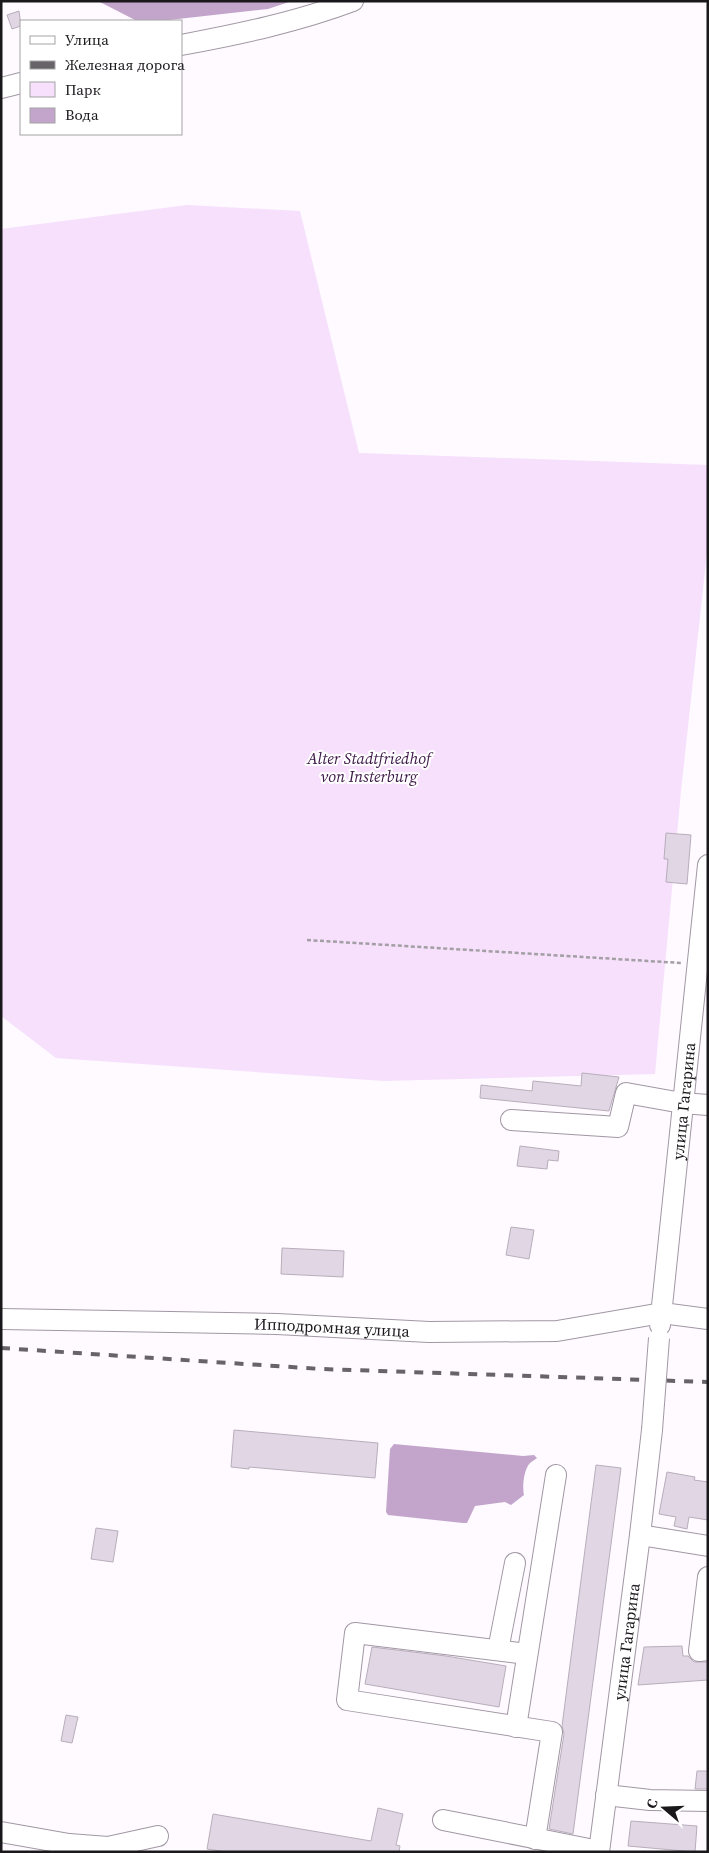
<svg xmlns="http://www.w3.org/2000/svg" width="709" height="1853" viewBox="0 0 709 1853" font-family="'Source Serif 4',serif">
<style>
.green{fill:#f6e0fc}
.water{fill:#c3a5cc}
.building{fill:#e1d7e4;stroke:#b8aebb}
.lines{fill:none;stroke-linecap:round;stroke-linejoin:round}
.minor-casing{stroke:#a197a4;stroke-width:22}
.path{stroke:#a39fa4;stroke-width:2.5;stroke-dasharray:4 2.5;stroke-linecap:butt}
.minor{stroke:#fff;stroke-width:20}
.rail{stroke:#676368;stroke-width:4;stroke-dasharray:9 9;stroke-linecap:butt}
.minor-bridge-casing{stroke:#a197a4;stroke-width:22;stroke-linecap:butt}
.minor-bridge{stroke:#fff;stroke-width:20}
.labels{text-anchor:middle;stroke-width:4;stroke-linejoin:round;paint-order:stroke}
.park-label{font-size:16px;font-style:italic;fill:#3d1748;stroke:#fff}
.street-label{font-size:16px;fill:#1b181c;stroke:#fff}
</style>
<rect width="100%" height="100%" fill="#fefaff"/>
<path class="green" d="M 187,205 L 300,211 L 359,453 L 708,465 L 708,543 L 681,791 L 655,1074 L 383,1081 L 56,1058 L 1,1016 L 1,229 Z"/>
<g class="water">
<path d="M 98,1 L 292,1 L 268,9 L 160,21 L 137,21 Z"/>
<path d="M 394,1444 L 523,1456 L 534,1455 L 537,1458 C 535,1460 532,1461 530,1463 C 524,1469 522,1486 524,1495 L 511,1505 L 505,1502 L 475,1506 L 467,1523 L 463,1523 L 388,1515 L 386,1512 L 390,1449 Z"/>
</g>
<g class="building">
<path d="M 19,11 L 21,26 L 12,29 L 7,15 Z"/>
<path d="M 666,833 L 691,835 L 687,884 L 666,882 L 668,859 L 664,859 Z"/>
<path d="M 582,1073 L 619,1077 L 609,1111 L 480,1098 L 481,1085 L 532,1091 L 533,1081 L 581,1086 Z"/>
<path d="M 520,1146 L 559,1151 L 558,1161 L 548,1160 L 547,1169 L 517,1166 Z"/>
<path d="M 511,1227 L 534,1230 L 529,1259 L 506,1255 Z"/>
<path d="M 282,1248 L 344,1251 L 343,1277 L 281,1274 Z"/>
<path d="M 234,1430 L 378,1443 L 375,1478 L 249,1467 L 249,1469 L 231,1467 Z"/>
<path d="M 596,1465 L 621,1468 L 573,1834 L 549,1829 L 564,1734 L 562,1726 Z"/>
<path d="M 667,1472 L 695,1477 L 694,1480 L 708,1482 L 708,1520 L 689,1517 L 687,1529 L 674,1526 L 676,1517 L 659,1514 Z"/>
<path d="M 96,1528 L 118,1531 L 113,1562 L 91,1559 Z"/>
<path d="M 682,1646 L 683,1656 L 688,1656 L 694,1662 L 708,1662 L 708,1680 L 638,1685 L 644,1647 Z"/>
<path d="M 372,1647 L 446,1656 L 506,1666 L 499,1707 L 365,1684 Z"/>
<path d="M 66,1715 L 78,1717 L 72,1743 L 61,1741 Z"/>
<path d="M 697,1771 L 708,1771 L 708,1789 L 695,1789 Z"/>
<path d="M 378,1808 L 403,1814 L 396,1845 L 400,1846 L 399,1852 L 226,1852 L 207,1849 L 213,1814 L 371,1841 Z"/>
<path d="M 631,1821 L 697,1826 L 695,1852 L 628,1846 Z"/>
</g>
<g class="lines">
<g class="minor-casing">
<g id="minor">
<path d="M 181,45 C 240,34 297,22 353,1"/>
<path d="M 1,88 L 21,83"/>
<path d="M 511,1120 L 618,1127 L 626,1093 L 682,1103 L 708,1105"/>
<path id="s1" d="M 1,1319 L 277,1324 L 429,1332 L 557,1331 L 662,1313 L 708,1319"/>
<path id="s2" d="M 660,1325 L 708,865"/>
<path d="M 640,1535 L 708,1546"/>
<path d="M 708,1577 L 699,1651 L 708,1650"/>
<path d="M 498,1650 L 515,1563"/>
<path d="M 527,1654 L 355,1633 L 347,1700 L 552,1732 L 535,1839"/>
<path d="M 516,1727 L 556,1475"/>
<path d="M 606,1795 L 650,1800 L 708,1801"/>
<path d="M 443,1820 L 599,1851"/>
<path d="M 1,1832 L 69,1844 L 108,1847 L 158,1836"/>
<path id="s3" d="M 599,1852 L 640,1535 L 652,1430"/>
</g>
</g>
<path class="path" d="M 307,940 L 681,963"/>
<use href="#minor" class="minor"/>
<path class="rail" d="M 1,1348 L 321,1369 L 708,1382"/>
<g class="minor-bridge-casing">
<path id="minor-bridge" d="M 652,1430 L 659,1338"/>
</g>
<use href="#minor-bridge" class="minor-bridge"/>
</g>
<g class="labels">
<g class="park-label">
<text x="369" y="764">Alter Stadtfriedhof<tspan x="369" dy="18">von Insterburg</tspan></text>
</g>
<g class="street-label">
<text dy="6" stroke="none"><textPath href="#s2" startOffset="225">улица Гагарина</textPath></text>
<text dy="6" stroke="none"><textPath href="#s1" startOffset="331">Ипподромная улица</textPath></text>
<text dy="6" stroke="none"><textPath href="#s3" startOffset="212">улица Гагарина</textPath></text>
</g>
</g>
<rect width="709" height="1853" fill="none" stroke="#1b181c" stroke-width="5"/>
<rect x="20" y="20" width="162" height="115" fill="#ffffff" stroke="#a4a3a4"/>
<rect x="30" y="36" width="25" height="8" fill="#ffffff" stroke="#a4a3a4"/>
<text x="65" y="45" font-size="15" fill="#1b181c">Улица</text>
<rect x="30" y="61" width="25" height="8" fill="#676368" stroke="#a4a3a4"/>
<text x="65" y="70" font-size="15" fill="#1b181c">Железная дорога</text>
<rect x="30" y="82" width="25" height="15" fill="#f6e0fc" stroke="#a4a3a4"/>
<text x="65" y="95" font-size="15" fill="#1b181c">Парк</text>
<rect x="30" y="108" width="25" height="15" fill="#c3a5cc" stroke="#a4a3a4"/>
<text x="65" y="120" font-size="15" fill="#1b181c">Вода</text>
<g transform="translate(664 1808) rotate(289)" stroke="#ffffff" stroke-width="4" paint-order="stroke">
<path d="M0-4L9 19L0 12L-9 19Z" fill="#1b181c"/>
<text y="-8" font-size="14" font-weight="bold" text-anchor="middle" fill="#1b181c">С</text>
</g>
</svg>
